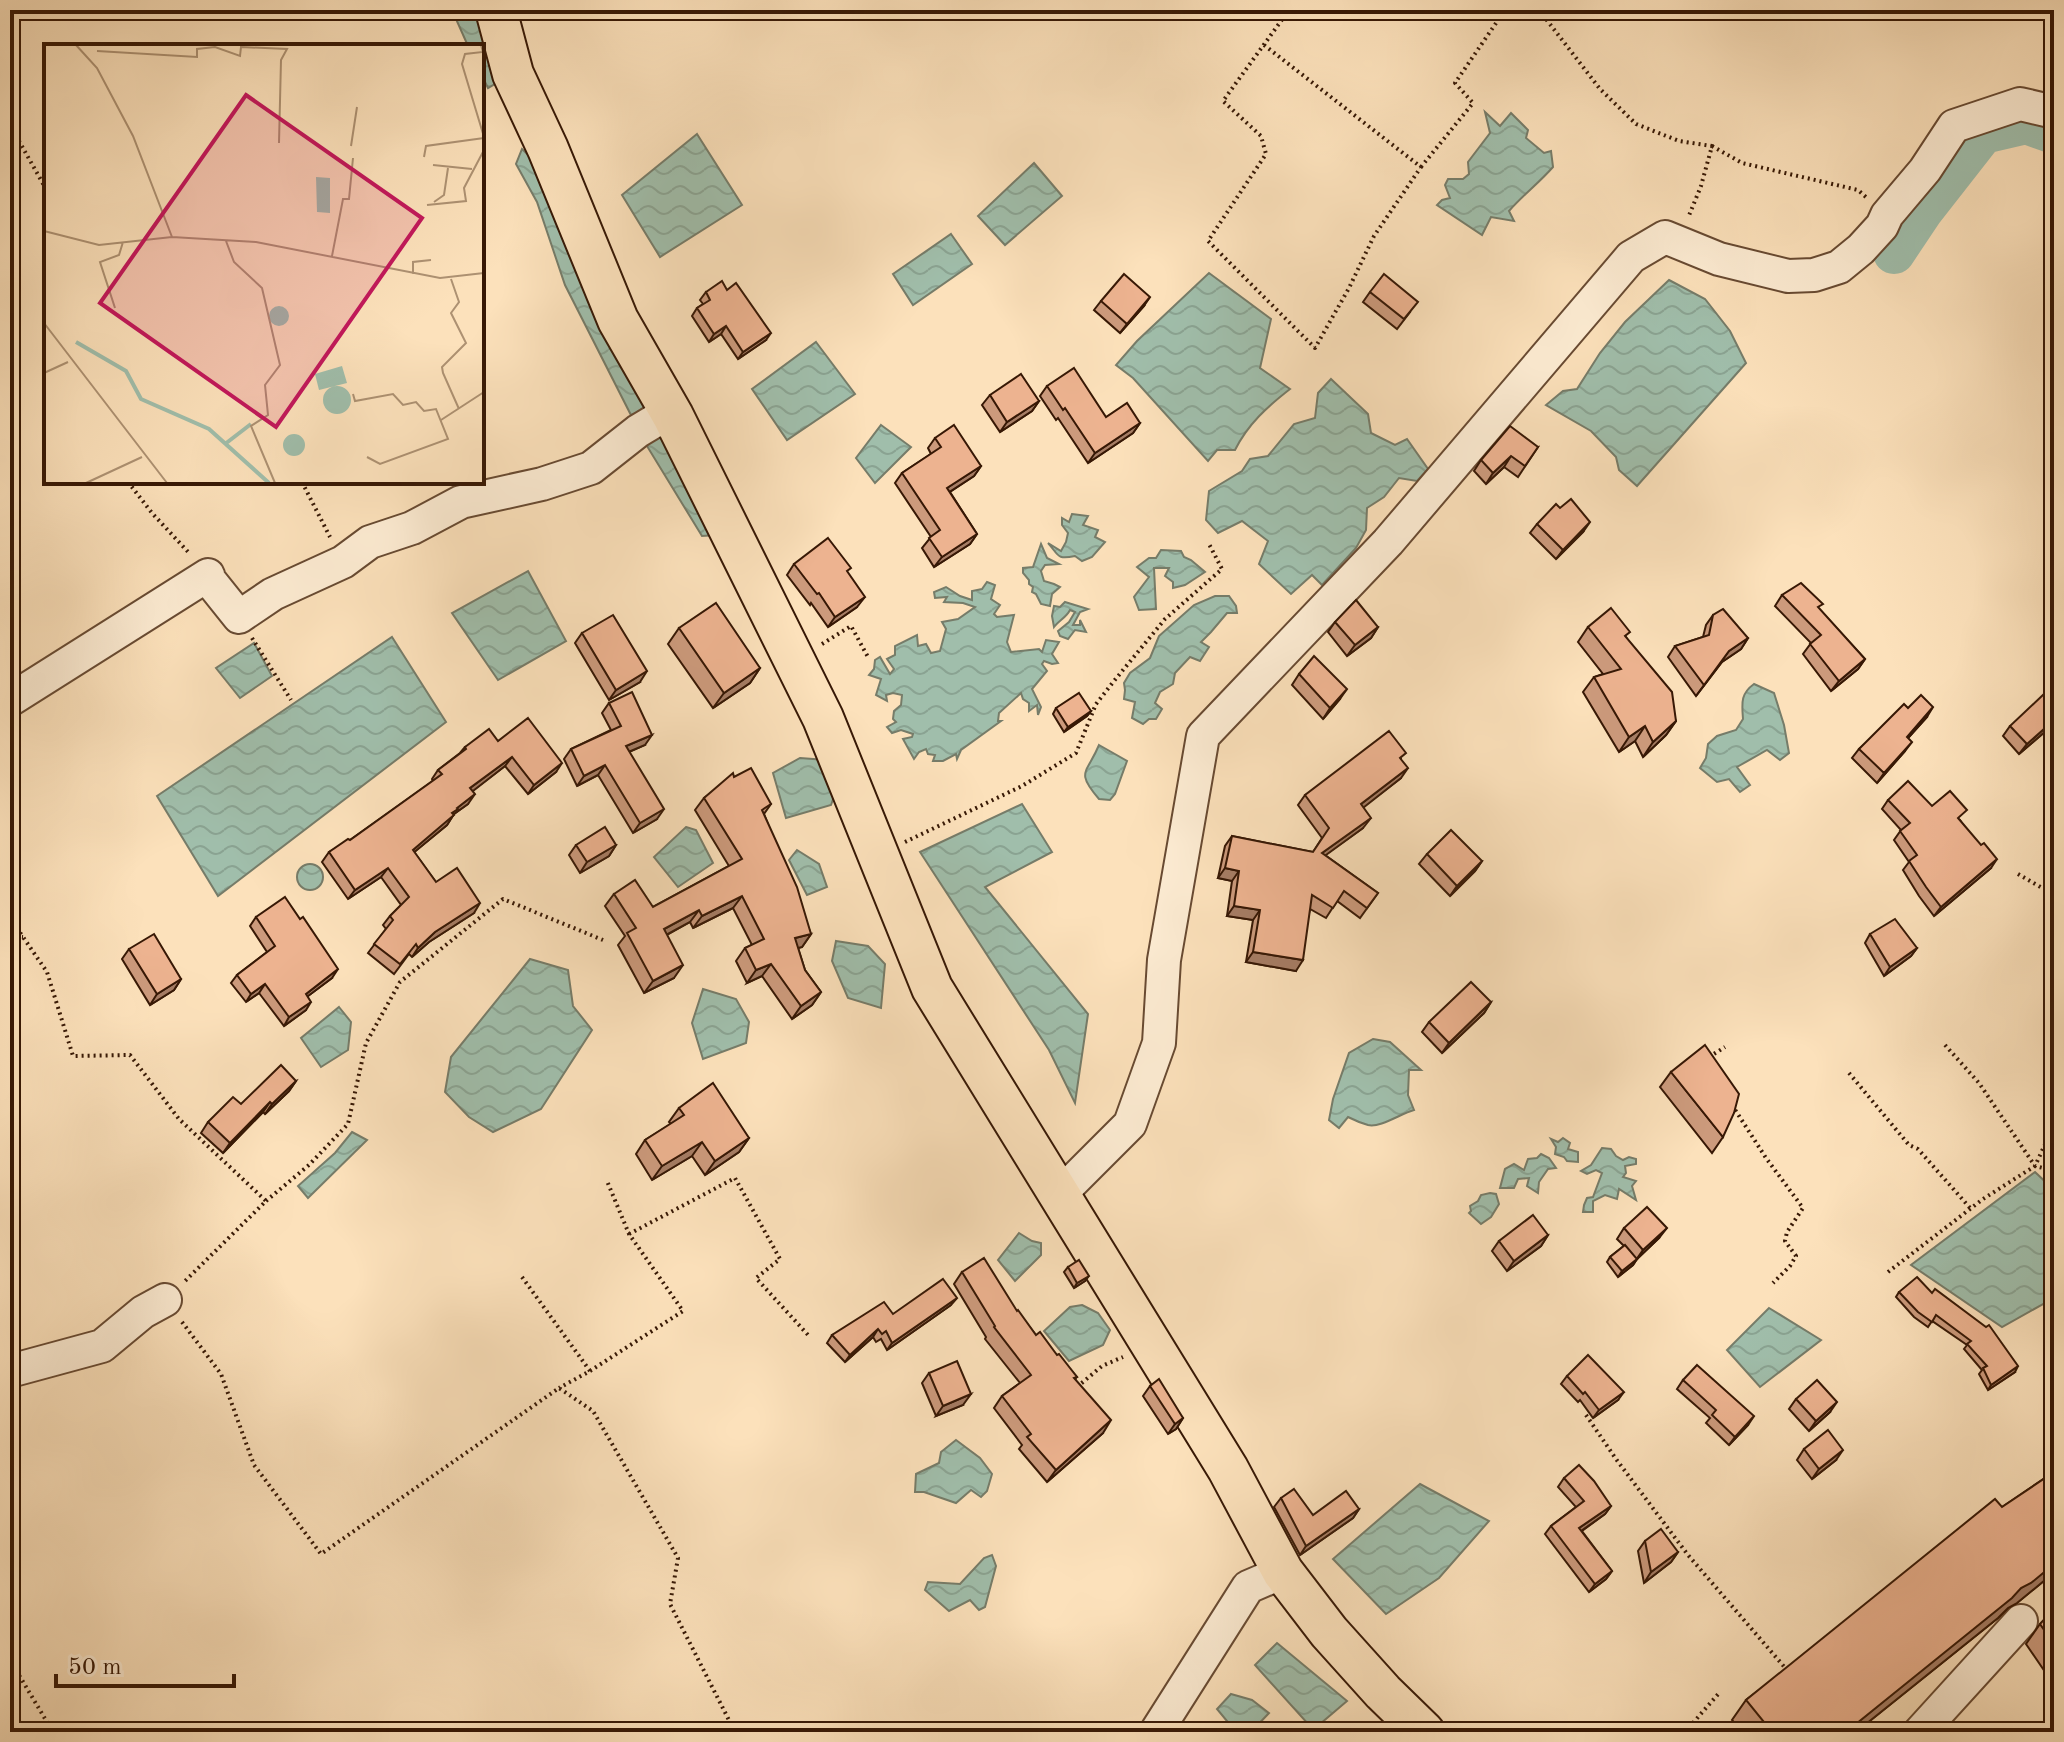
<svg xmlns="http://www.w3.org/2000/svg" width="2064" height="1742" viewBox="0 0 2064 1742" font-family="'Old Standard TT',serif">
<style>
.water{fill:url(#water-waves);stroke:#767c69;stroke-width:2}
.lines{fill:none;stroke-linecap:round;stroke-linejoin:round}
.river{stroke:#a0beab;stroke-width:42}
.minor-casing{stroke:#684a32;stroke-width:36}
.major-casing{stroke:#371805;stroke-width:44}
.path{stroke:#371805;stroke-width:4;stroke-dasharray:2 4;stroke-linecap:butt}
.minor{stroke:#fdecd3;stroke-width:32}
.major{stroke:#fce1bb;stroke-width:40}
.wall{fill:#cc9a7c;stroke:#371805;stroke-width:2}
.shaded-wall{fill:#a67d65;stroke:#371805;stroke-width:2}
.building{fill:#edb390;stroke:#371805;stroke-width:2}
.inset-river{fill:none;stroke:#a0beab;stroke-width:4}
.inset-road{fill:none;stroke:#ad9172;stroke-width:2}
.view{fill:#c2185b;fill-opacity:0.15;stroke:#c2185b;stroke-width:4}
.inset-edge{fill:none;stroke:#371805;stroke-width:4}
</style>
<defs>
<pattern id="water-waves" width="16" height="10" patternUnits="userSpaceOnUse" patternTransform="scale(2)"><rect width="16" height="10" fill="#a0beab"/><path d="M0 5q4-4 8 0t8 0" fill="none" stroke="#8aa392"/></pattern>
</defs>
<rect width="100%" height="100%" fill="#fce1bb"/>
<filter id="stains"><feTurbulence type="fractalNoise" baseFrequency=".0025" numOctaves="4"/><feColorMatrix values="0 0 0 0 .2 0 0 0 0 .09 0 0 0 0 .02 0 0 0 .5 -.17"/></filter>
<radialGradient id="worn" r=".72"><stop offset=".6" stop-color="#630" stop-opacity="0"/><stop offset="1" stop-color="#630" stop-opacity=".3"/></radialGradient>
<g class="water">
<path d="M 452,10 L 483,10 L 512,74 L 488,88 L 482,76 L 482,46 L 468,46 Z"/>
<path d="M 1485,112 L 1500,126 L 1511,113 L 1528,130 L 1526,138 L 1544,153 L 1551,151 L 1553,167 C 1539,183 1523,195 1509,211 L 1514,221 L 1491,217 L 1482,235 L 1437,205 L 1442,200 L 1450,198 L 1445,185 L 1448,179 L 1463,179 L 1469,174 L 1468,162 L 1490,133 Z"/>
<path d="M 697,134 L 742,205 L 660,257 L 622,195 Z"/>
<path d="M 522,149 L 540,166 L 649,410 L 635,423 L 565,285 L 537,202 L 516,164 Z"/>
<path d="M 1034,163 L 1062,196 L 1005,245 L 978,216 Z"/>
<path d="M 951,234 L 972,264 L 913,305 L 893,274 Z"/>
<path d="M 1209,273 L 1271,319 L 1260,368 L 1290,389 C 1267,407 1248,424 1235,450 L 1217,450 L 1208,461 L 1133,378 L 1116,365 L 1137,341 Z"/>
<path d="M 1669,280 L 1705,299 L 1730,331 L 1746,363 L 1637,486 L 1619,470 L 1616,457 L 1591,431 L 1546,405 L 1563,391 L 1577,389 L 1600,353 L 1625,322 Z"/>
<path d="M 816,342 L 855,394 L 787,440 L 752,389 Z"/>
<path d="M 1331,379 L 1368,414 L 1371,433 L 1395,445 L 1407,439 L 1428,469 L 1417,481 L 1399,478 L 1384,497 L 1367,508 L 1366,530 L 1356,548 L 1322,585 L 1312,575 L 1291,594 L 1259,564 L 1268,541 L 1242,521 L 1218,533 L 1206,520 L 1209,491 L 1242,471 L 1250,459 L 1268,456 L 1294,424 L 1315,418 L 1318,393 Z"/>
<path d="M 656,424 L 717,535 L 702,536 L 639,433 Z"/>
<path d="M 881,425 L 911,447 L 875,483 L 856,458 Z"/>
<path d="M 1072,514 L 1088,516 L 1083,525 L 1098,530 L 1095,537 L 1105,542 L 1092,557 L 1082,561 L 1075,556 C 1056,560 1059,555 1048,543 L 1061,551 L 1066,542 L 1068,533 L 1062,525 L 1062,518 L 1069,522 Z"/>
<path d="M 1041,544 L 1047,558 L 1059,564 L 1045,565 L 1041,571 L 1044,581 L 1054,584 L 1060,587 L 1052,594 L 1050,606 L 1041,604 L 1036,594 L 1032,592 L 1033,587 L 1029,584 L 1029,580 L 1023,573 L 1023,568 L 1033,567 Z"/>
<path d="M 1161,550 L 1181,551 L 1184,557 L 1191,560 L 1205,572 L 1185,585 L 1173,588 L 1173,582 L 1165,576 L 1169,568 L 1154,568 L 1156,609 L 1139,610 L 1134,597 L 1149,577 L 1137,567 L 1149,558 L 1156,558 Z"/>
<path d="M 528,571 L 566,641 L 498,680 L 452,613 Z"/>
<path d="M 987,582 L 995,585 L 991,599 L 1000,605 L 994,614 L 997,617 L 1014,615 L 1007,642 L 1011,652 L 1039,649 L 1042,652 L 1046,640 L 1059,642 L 1052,654 L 1058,663 L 1052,664 L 1044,661 L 1042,664 L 1047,671 L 1032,689 L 1041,707 L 1038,715 L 1037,705 L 1029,711 L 1029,703 L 1023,699 L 1021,693 L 999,713 L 998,721 L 1001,721 L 961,750 L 957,759 L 956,754 L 943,761 L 933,761 L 935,755 L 928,754 L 926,749 L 919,752 L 914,759 L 903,739 L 912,737 L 913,734 L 901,730 L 892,733 L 887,727 L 896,722 L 893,719 L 894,711 L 901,705 L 902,695 L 893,693 L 886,695 L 887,701 L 876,695 L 881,679 L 869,675 L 874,669 L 875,660 L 880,657 L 890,674 L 894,669 L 887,659 L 895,655 L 895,646 L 917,635 L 918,646 L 926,644 L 931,653 L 940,651 L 946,629 L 942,622 L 958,619 L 975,607 L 963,603 L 944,602 L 947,597 L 935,598 L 934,592 L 946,587 L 960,596 L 972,600 L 972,591 L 982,589 Z"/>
<path d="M 1215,596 L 1229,596 L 1236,606 L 1237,613 L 1227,613 L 1211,632 L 1201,642 L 1209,647 L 1200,661 L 1190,657 L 1175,673 L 1173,684 L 1160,692 L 1155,703 L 1162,709 L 1156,719 L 1149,719 L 1143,724 L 1132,718 L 1135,702 L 1124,699 L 1125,690 L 1124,683 L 1130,673 L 1150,658 L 1159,636 L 1194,605 Z"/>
<path d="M 1065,602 L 1088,609 L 1080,612 L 1073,625 L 1080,625 L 1080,620 L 1086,632 L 1075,630 L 1068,639 L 1060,636 L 1058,631 L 1069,622 L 1075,612 L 1070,610 C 1066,618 1059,620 1054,627 L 1052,616 L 1054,606 L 1060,607 Z"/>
<path d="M 392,637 L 446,722 L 218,896 L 157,796 Z"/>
<path d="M 254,643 L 272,676 L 240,698 L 216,668 Z"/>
<path d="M 1754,684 L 1774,693 L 1784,725 L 1789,753 L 1780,760 L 1767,750 L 1737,767 L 1750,785 L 1740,792 L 1729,779 L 1717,782 L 1700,768 L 1706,758 L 1708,744 L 1717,736 L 1736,730 L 1743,719 C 1742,704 1740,694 1754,684 Z"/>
<path d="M 1099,745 L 1127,761 L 1115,794 L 1110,800 L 1099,799 C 1075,771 1087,774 1099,745 Z"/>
<path d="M 800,758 L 826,760 L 838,785 L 831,805 L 786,818 L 773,773 Z"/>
<path d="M 1022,804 L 1052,852 L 985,887 L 1088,1014 L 1075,1103 L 1049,1050 L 920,852 Z"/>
<path d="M 686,827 L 696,830 L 713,863 L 678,887 L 654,857 Z"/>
<path d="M 797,850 L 819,864 L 827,887 L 807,895 L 789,860 Z"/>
<circle cx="310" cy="877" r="13"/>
<path d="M 836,941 L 868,946 L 885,964 L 881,1008 L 848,998 L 832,961 Z"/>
<path d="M 530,959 L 568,970 L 573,1006 L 592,1030 L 541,1109 L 493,1132 L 469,1117 L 445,1092 L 451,1057 Z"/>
<path d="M 703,989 L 736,999 L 749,1022 L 746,1043 L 703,1059 L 692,1023 Z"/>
<path d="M 339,1007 L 351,1022 L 348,1050 L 321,1067 L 301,1038 Z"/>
<path d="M 1373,1039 L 1390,1042 L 1421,1070 L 1409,1070 L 1408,1095 L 1414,1110 C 1400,1114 1380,1128 1368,1125 C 1361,1123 1354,1120 1348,1117 L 1339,1128 L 1329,1120 L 1333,1099 L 1349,1053 Z"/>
<path d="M 352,1132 L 367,1140 L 308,1198 L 298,1186 L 335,1153 Z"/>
<path d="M 1563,1138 L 1570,1143 L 1568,1149 L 1578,1152 L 1578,1162 L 1567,1161 L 1564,1157 L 1555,1154 L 1556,1147 L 1551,1139 L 1558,1142 Z"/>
<path d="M 1602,1148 L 1611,1149 L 1616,1156 L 1623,1160 L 1629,1157 L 1636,1159 L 1636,1164 L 1625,1166 L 1626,1173 L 1623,1177 L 1636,1181 L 1632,1186 L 1636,1200 L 1619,1189 L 1617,1199 L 1605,1195 L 1593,1201 L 1593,1212 L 1583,1212 L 1584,1205 L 1587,1198 L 1593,1197 L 1602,1173 L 1596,1170 L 1587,1174 L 1581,1171 L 1591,1165 Z"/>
<path d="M 1541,1154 L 1549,1158 L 1556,1168 L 1548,1169 L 1539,1182 L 1538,1193 L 1527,1186 L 1529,1178 L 1518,1179 L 1514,1188 L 1500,1188 L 1505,1169 L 1514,1164 L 1524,1170 L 1528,1159 L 1537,1158 Z"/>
<path d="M 2035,1172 L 2054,1190 L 2054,1298 L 2002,1327 L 1911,1265 Z"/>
<path d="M 1490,1193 L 1496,1194 L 1499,1204 L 1491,1217 L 1481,1224 L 1469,1213 L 1471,1211 L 1470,1206 L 1478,1201 L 1481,1195 Z"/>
<path d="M 1019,1233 L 1032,1241 L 1041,1243 L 1041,1255 L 1015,1281 L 998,1260 Z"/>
<path d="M 1082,1305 L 1098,1313 L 1110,1330 L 1103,1345 L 1069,1361 L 1044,1331 L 1070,1307 Z"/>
<path d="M 1769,1308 L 1821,1340 L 1760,1387 L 1727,1350 Z"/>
<path d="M 956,1440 L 980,1458 L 992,1474 L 987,1491 L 981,1497 L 971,1490 L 956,1503 L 924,1492 L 915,1492 L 916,1474 L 939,1463 L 941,1452 Z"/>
<path d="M 1420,1484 L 1489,1521 L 1439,1578 L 1386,1614 L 1333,1559 Z"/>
<path d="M 992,1555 L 996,1566 L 985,1607 L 979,1610 L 970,1600 L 949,1611 L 925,1590 L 928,1582 L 960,1584 L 984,1558 Z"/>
<path d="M 1277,1643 L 1347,1701 L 1320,1724 L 1309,1725 L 1255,1665 Z"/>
<path d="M 1231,1694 L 1252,1700 L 1269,1713 L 1251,1732 L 1236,1732 L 1217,1709 Z"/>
</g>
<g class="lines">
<path class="river" d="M 1894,253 L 1922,211 L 1983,133 L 2026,123 L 2054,133"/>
<g class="minor-casing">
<g id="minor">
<path d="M 10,700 L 208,575 L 207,577 L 239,617 L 273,594 L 343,562 L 370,542 L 412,528 L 461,502 L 542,484 L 591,468 L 638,431 L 653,422 L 673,416"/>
<path d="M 1060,1194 L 1130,1124 L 1159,1043 L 1164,960 L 1203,736 L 1388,542 L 1631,257 L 1665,237 L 1719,259 L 1788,276 L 1814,275 L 1839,267 L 1861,249 L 1882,226 L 1887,215 L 1925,170 L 1954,126 L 2020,104 L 2054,112"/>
<path d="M 10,1371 L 102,1346 L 143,1312 L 165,1300"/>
<path d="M 1156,1732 L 1248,1587 L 1283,1572"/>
<path d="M 1920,1732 L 2021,1621"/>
</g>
</g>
<g class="major-casing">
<path id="major" d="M 496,10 L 513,74 L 548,149 L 618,320 L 673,416 L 823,718 L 932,988 L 1228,1469 L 1283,1572 L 1329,1632 L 1383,1692 L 1424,1732"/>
</g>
<g class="path">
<path d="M 1539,10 L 1600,89 L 1636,124 L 1679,141 L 1712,146 L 1701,186 L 1688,218"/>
<path d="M 1264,45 L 1421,167 L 1374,236 L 1349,288 L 1315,348 L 1208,241 L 1266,154 L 1261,136 L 1223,101 L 1289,10"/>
<path d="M 10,125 L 46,189"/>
<path d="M 1712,146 L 1742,163 L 1858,190 L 1867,198"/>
<path d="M 1421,167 L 1473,103 L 1455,83 L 1505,10"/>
<path d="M 128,482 L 152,513 L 190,554"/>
<path d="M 302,482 L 330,537"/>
<path d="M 252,638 L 291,700"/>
<path d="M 822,644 L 851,626 L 868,657"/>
<path d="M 10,645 L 19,664"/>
<path d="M 905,842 L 1022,786 L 1076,753 L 1096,704 L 1114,681 L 1165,619 L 1222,569 L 1209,544"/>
<path d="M 2018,874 L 2054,895"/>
<path d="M 10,918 L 47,972 L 73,1056 L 130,1055 L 179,1119 L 266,1201 L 183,1283"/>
<path d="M 10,936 L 23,937"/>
<path d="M 1945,1045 L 1979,1083 L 2035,1166 L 2043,1168 L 2054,1180"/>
<path d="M 1709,1057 L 1725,1047"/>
<path d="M 1849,1073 L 1909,1145 L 1918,1149 L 1971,1209"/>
<path d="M 1732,1105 L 1766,1158 L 1803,1208 L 1787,1232 L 1785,1241 L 1796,1256 L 1790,1266 L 1773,1283"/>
<path d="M 266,1201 L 309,1165 L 348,1124 L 366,1043 L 400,982 L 503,899 L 603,940"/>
<path d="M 629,1234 L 735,1178 L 780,1259 L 756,1278 L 809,1336"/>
<path d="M 1888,1272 L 1983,1199 L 2035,1166 L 2054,1125"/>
<path d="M 522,1277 L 590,1371 L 559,1388"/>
<path d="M 182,1322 L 221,1374 L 254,1465 L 321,1554 L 559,1388 L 593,1411 L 678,1558 L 670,1604 L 735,1732"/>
<path d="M 590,1371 L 683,1311 L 629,1234 L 607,1181"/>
<path d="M 1077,1387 L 1102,1366 L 1123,1357"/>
<path d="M 1586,1415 L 1616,1459 L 1688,1555 L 1787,1670"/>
<path d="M 10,1660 L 53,1732"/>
<path d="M 1685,1732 L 1720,1692"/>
</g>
<use href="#minor" class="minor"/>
<use href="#major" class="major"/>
</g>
<g class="wall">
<path d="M 706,292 L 766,340 L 738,359 L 721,334 L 709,342 L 692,316 L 697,308 L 703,304 L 700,300 Z"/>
<path d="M 1370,292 L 1410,312 L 1397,329 L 1363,302 Z"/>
<path d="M 1101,301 L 1144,306 L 1120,333 L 1094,310 Z"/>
<path d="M 1047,386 L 1106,417 L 1140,423 L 1133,433 L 1088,463 L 1058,418 L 1056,420 L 1040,396 Z"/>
<path d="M 990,395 L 1039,401 L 1032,411 L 1000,432 L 982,405 Z"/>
<path d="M 935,438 L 981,466 L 974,476 L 950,492 L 977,534 L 970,544 L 934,567 L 922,548 L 931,537 L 895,483 L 902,473 L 931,454 L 928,448 Z"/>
<path d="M 1538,447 L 1518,477 L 1504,467 L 1486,484 L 1474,471 L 1481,460 Z"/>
<path d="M 1537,524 L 1583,532 L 1556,559 L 1530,533 Z"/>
<path d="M 794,564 L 847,572 L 857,607 L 828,627 L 811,603 L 810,605 L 787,575 Z"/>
<path d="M 1782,595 L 1819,609 L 1865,659 L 1858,669 L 1831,691 L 1803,654 L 1811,643 L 1775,606 Z"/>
<path d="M 1713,615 L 1748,638 L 1741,649 L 1722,662 L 1696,696 L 1668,657 L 1675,646 L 1703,637 L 1706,625 Z"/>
<path d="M 1335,622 L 1378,627 L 1371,638 L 1347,656 L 1328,632 Z"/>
<path d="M 1588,627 L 1626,637 L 1676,721 L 1666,735 L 1643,757 L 1635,741 L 1619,752 L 1583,692 L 1594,677 L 1603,674 L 1578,642 Z"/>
<path d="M 679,628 L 760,668 L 750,683 L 713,708 L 668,644 Z"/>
<path d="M 582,633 L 640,682 L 609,700 L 575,643 Z"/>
<path d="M 1299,674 L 1340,699 L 1323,719 L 1292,685 Z"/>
<path d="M 609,703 L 645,745 L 629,752 L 657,819 L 633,833 L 598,775 L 577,786 L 564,759 L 571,749 L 611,730 L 602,713 Z"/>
<path d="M 1056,708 L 1091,711 L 1087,716 L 1064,732 L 1053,714 Z"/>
<path d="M 1908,708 L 1927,717 L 1908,738 L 1905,751 L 1877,783 L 1852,758 L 1859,749 Z"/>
<path d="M 2054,724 L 2019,754 L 2003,736 L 2010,726 Z"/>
<path d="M 498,741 L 556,772 L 528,794 L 505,766 L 472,791 L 468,804 L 454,814 L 447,825 L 414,852 L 436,882 L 474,913 L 429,942 L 412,957 L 409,954 L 394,974 L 368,953 L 386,929 L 383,925 L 390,916 L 401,905 L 381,877 L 348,899 L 322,862 L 329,852 L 350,840 L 433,781 L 432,779 L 438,770 L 460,753 L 465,747 Z"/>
<path d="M 1401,759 L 1401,778 L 1363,807 L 1363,828 L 1325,855 L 1378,893 L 1360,918 L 1337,901 L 1326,918 L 1310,909 L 1296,971 L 1246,962 L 1253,920 L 1227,916 L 1232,881 L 1218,878 L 1225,846 L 1232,836 L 1313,852 L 1322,838 L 1298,805 L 1305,795 Z"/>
<path d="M 734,777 L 771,804 L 764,814 L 811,934 L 802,947 L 798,948 L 805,970 L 821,992 L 812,1005 L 792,1019 L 762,976 L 747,983 L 736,961 L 745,948 L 752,945 L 733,908 L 693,928 L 690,922 L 667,935 L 674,978 L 644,993 L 618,945 L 625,936 L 605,906 L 614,894 L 653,907 L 729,866 L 695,810 L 704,798 Z"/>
<path d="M 1888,800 L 1932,806 L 1960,820 L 1991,868 L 1934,916 L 1919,896 L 1903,870 L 1909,862 L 1894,840 L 1901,830 L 1882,809 Z"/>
<path d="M 576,845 L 616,845 L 609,856 L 580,873 L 569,855 Z"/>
<path d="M 1427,854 L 1482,861 L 1475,871 L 1450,896 L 1419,864 Z"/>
<path d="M 256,917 L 332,978 L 308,996 L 306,1010 L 284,1026 L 259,993 L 246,1002 L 231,983 L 237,975 L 267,952 L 250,926 Z"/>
<path d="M 1870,934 L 1917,948 L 1911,956 L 1884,976 L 1865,943 Z"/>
<path d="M 129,949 L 181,979 L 174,990 L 150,1005 L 122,959 Z"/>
<path d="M 1491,1002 L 1484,1013 L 1442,1053 L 1422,1032 L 1429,1022 Z"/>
<path d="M 1671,1072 L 1723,1137 L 1712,1153 L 1660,1087 Z"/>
<path d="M 296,1081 L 289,1091 L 265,1114 L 263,1112 L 223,1153 L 201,1133 L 208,1122 L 241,1104 Z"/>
<path d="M 679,1108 L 749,1138 L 739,1152 L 705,1175 L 692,1156 L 652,1180 L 636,1154 L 645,1140 L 671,1124 L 669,1122 Z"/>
<path d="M 1624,1228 L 1659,1238 L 1637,1259 L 1633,1265 L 1618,1277 L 1607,1262 L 1610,1257 L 1624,1246 L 1617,1239 Z"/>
<path d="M 1548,1235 L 1541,1246 L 1507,1271 L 1492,1251 L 1499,1241 Z"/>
<path d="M 1068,1267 L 1085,1281 L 1074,1288 L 1064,1272 Z"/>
<path d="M 962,1272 L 1017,1311 L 1036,1335 L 1057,1355 L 1077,1377 L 1075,1379 L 1103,1433 L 1047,1482 L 1019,1449 L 1022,1445 L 994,1408 L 1002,1396 L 1020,1383 L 985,1339 L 986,1337 L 954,1284 Z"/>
<path d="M 1899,1292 L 1932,1293 L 2015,1372 L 1988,1390 L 1979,1374 L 1982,1370 L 1964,1349 L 1967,1345 L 1932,1321 L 1928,1327 L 1914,1317 L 1896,1297 Z"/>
<path d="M 951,1305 L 887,1350 L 881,1339 L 876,1342 L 873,1337 L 845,1362 L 827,1343 L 832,1335 L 893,1314 Z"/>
<path d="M 929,1373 L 963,1405 L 936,1416 L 922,1383 Z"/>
<path d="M 1567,1376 L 1618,1400 L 1593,1418 L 1580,1400 L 1578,1402 L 1561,1384 Z"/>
<path d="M 1683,1380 L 1748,1425 L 1729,1445 L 1706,1423 L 1710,1418 L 1677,1389 Z"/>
<path d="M 1150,1386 L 1183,1418 L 1176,1429 L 1168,1434 L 1143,1396 Z"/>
<path d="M 1796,1399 L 1830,1412 L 1809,1431 L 1789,1409 Z"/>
<path d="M 1804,1449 L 1836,1460 L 1812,1479 L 1797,1460 Z"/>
<path d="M 2054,1472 L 2054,1594 L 2045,1580 L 2017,1603 L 2008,1608 L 1998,1618 L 1856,1732 L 1742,1732 L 1732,1720 L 1746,1700 L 2002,1507 Z"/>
<path d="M 1564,1478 L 1611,1506 L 1605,1514 L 1582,1531 L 1612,1571 L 1606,1579 L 1589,1592 L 1545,1534 L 1551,1526 L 1576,1507 L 1558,1487 Z"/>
<path d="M 1281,1498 L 1313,1515 L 1359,1509 L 1353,1518 L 1300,1555 L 1274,1507 Z"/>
<path d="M 1645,1541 L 1678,1552 L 1671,1562 L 1644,1583 L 1638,1551 Z"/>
<path d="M 2054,1611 L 2054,1685 L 2026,1644 L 2040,1624 Z"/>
</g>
<g class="shaded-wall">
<path d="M 1150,297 L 1144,306 L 1120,333 L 1127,324 Z"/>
<path d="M 726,326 L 721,334 L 709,342 L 714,334 Z"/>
<path d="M 771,333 L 766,340 L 738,359 L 743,352 Z"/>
<path d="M 1039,401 L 1032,411 L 1000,432 L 1007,422 Z"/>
<path d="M 1140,423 L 1133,433 L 1088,463 L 1095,453 Z"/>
<path d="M 1511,456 L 1504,467 L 1486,484 L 1493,473 Z"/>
<path d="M 981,466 L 974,476 L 940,498 L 947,488 Z"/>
<path d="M 1590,522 L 1583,532 L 1556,559 L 1563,550 Z"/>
<path d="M 977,534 L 970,544 L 934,567 L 942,557 Z"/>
<path d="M 865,597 L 857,607 L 828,627 L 835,617 Z"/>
<path d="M 1378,627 L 1371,638 L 1347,656 L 1355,645 Z"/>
<path d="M 1748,638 L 1741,649 L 1722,662 L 1696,696 L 1729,651 Z"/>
<path d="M 1865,659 L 1858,669 L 1831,691 L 1839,681 Z"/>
<path d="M 760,668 L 750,683 L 713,708 L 724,693 Z"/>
<path d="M 647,671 L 640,682 L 609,700 L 616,690 Z"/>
<path d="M 1347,689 L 1340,699 L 1323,719 L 1330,708 Z"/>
<path d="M 1933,707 L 1927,717 L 1900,747 L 1907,737 Z"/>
<path d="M 1091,711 L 1087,716 L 1064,732 L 1068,727 Z"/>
<path d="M 2054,720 L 2054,724 L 2019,754 L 2027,744 Z"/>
<path d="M 1676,721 L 1666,735 L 1643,757 L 1653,742 Z"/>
<path d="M 1645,726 L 1635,741 L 1619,752 L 1629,737 Z"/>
<path d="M 652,735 L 645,745 L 619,756 L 626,746 Z"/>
<path d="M 1912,742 L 1905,751 L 1877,783 L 1884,773 Z"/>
<path d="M 512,757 L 505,766 L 464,798 L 470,788 Z"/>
<path d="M 562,763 L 556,772 L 528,794 L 534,785 Z"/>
<path d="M 605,765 L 598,775 L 577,786 L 584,776 Z"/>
<path d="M 1408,768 L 1401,778 L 1354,815 L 1361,804 Z"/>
<path d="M 475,794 L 468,804 L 454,814 L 447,825 L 406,859 L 413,850 L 457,808 Z"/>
<path d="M 664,809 L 657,819 L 633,833 L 640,823 Z"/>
<path d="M 1371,818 L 1363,828 L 1315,863 L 1322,853 Z"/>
<path d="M 616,845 L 609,856 L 580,873 L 587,862 Z"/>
<path d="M 1997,859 L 1991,868 L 1934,916 L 1941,907 Z"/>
<path d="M 1482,861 L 1475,871 L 1450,896 L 1457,886 Z"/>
<path d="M 388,868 L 381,877 L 348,899 L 355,890 Z"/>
<path d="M 1225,868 L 1239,871 L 1232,881 L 1218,878 Z"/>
<path d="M 742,896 L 733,908 L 693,928 L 702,916 Z"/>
<path d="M 480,903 L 474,913 L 429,942 L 412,957 L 418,948 L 435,932 Z"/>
<path d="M 1234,906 L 1260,910 L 1253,920 L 1227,916 Z"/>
<path d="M 699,910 L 690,922 L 655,941 L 664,929 Z"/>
<path d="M 811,934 L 802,947 L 787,951 L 795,938 Z"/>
<path d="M 1917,948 L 1911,956 L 1884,976 L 1890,967 Z"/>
<path d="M 1253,952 L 1303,960 L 1296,971 L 1246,962 Z"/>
<path d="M 771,964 L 762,976 L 747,983 L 756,970 Z"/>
<path d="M 683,965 L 674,978 L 644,993 L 653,981 Z"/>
<path d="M 338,969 L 332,978 L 300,1002 L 306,994 Z"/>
<path d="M 181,979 L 174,990 L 150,1005 L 157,994 Z"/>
<path d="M 265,984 L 259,993 L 246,1002 L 251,994 Z"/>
<path d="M 821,992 L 812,1005 L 792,1019 L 801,1006 Z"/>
<path d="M 311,1002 L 306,1010 L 284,1026 L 289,1017 Z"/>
<path d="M 1491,1002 L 1484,1013 L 1442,1053 L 1449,1043 Z"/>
<path d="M 296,1081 L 289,1091 L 265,1114 L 272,1104 Z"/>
<path d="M 270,1102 L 263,1112 L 223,1153 L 230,1143 Z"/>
<path d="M 749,1138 L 739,1152 L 705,1175 L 715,1161 Z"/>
<path d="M 702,1142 L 692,1156 L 652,1180 L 662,1166 Z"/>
<path d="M 1667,1228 L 1659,1238 L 1636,1260 L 1643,1250 Z"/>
<path d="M 1548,1235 L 1541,1246 L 1507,1271 L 1514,1261 Z"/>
<path d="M 1637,1259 L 1633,1265 L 1618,1277 L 1622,1271 Z"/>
<path d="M 1089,1276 L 1085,1281 L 1074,1288 L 1077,1283 Z"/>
<path d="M 957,1298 L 951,1305 L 887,1350 L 892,1343 Z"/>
<path d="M 878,1329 L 873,1337 L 845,1362 L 850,1355 Z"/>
<path d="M 2018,1366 L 2015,1372 L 1988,1390 L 1991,1385 Z"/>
<path d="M 1624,1392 L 1618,1400 L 1593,1418 L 1599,1410 Z"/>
<path d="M 971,1394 L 963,1405 L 936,1416 L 943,1406 Z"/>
<path d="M 1837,1402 L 1830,1412 L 1809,1431 L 1816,1421 Z"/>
<path d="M 1754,1416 L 1748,1425 L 1729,1445 L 1735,1437 Z"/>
<path d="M 1183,1418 L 1176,1429 L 1168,1434 L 1175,1424 Z"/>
<path d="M 1111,1420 L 1103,1433 L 1047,1482 L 1056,1470 Z"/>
<path d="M 1843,1450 L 1836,1460 L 1812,1479 L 1819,1469 Z"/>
<path d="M 1611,1506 L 1605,1514 L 1574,1536 L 1579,1528 Z"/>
<path d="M 1359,1509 L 1353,1518 L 1300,1555 L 1306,1546 Z"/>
<path d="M 1678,1552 L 1671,1562 L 1644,1583 L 1651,1572 Z"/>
<path d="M 2054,1564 L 2054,1567 L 2045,1580 L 2017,1603 L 2008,1608 L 1998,1618 L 1856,1732 L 1846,1732 L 2021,1588 Z"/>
<path d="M 1612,1571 L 1606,1579 L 1589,1592 L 1595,1584 Z"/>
</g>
<g class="building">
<path d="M 1124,274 L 1150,297 L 1127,324 L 1101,301 Z"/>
<path d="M 1384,274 L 1418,302 L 1404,319 L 1370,292 Z"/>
<path d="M 722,281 L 727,290 L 736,283 L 771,333 L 743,352 L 726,326 L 714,334 L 697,308 L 710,300 L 706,292 Z"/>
<path d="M 1074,368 L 1106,417 L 1127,403 L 1140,423 L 1095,453 L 1065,408 L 1063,410 L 1047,386 Z"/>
<path d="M 1021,374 L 1039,401 L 1007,422 L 990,395 Z"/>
<path d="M 954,425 L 981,466 L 947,488 L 977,534 L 942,557 L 929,538 L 940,530 L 902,473 L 941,447 L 935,438 Z"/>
<path d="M 1510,426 L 1538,447 L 1525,466 L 1511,456 L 1493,473 L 1481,460 Z"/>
<path d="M 1571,499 L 1590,522 L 1563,550 L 1537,524 L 1556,504 L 1560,508 Z"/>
<path d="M 828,538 L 851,568 L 847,571 L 865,597 L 835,617 L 819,593 L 817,594 L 794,564 Z"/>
<path d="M 1801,583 L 1823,604 L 1818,607 L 1865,659 L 1839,681 L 1810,644 L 1821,635 L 1782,595 Z"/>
<path d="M 1356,600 L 1378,627 L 1355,645 L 1335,622 Z"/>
<path d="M 716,603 L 760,668 L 724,693 L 679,628 Z"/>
<path d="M 1611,608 L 1630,632 L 1625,636 L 1672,692 L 1676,721 L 1653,742 L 1645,726 L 1629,737 L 1594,677 L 1621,669 L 1588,627 Z"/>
<path d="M 1723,609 L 1748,638 L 1729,651 L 1704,685 L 1675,646 L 1709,635 L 1713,615 Z"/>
<path d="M 613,615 L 647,671 L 616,690 L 582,633 Z"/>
<path d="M 1314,656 L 1347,689 L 1330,708 L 1299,674 Z"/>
<path d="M 632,692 L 652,735 L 626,746 L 664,809 L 640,823 L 605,765 L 584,776 L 571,749 L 621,726 L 609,703 Z"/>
<path d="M 1079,693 L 1091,711 L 1068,727 L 1056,708 Z"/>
<path d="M 2044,694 L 2054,705 L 2054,720 L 2027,744 L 2010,726 Z"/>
<path d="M 1921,695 L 1933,707 L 1907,737 L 1912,742 L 1884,773 L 1859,749 L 1904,704 L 1908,708 Z"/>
<path d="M 528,718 L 562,763 L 534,785 L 512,757 L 470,788 L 475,794 L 457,808 L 458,809 L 452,813 L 454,815 L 413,850 L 436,882 L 457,868 L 480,903 L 435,932 L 418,948 L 416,944 L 400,964 L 374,944 L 393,920 L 390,916 L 409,897 L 388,868 L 355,890 L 329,852 L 348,839 L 350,840 L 442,774 L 438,770 L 466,749 L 465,747 L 489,729 L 498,741 Z"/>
<path d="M 1389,731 L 1406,753 L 1400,758 L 1408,768 L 1361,804 L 1371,818 L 1322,853 L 1378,893 L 1367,908 L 1344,891 L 1333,908 L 1312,895 L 1303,960 L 1253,952 L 1260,910 L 1234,906 L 1239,871 L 1225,868 L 1232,836 L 1313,852 L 1329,828 L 1305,795 Z"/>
<path d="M 751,768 L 771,804 L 762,810 L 797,887 L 811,934 L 795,938 L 805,970 L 821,992 L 801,1006 L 771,964 L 756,970 L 745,948 L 764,939 L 742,896 L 702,916 L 699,910 L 664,929 L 683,965 L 653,981 L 627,933 L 636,928 L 614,894 L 635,880 L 653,907 L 742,859 L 704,798 L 733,773 L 734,777 Z"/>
<path d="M 1908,781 L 1932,806 L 1950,791 L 1967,810 L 1958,818 L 1981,845 L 1984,843 L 1997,859 L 1941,907 L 1926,887 L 1909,861 L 1917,855 L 1900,831 L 1910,823 L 1888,800 Z"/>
<path d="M 605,827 L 616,845 L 587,862 L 576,845 Z"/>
<path d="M 1451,830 L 1482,861 L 1457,886 L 1427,854 Z"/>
<path d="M 285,897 L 300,919 L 303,917 L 338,969 L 306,994 L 311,1002 L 289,1017 L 265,984 L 251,994 L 237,975 L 275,946 L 256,917 Z"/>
<path d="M 1895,919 L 1917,948 L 1890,967 L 1870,934 Z"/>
<path d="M 154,934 L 181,979 L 157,994 L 129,949 Z"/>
<path d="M 1471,982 L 1491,1002 L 1449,1043 L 1429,1022 Z"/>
<path d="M 1705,1045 L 1739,1094 L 1734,1113 L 1723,1137 L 1671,1072 Z"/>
<path d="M 281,1065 L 296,1081 L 272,1104 L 270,1102 L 230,1143 L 208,1122 L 233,1097 L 241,1104 Z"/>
<path d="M 713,1083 L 749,1138 L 715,1161 L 702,1142 L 662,1166 L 645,1140 L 684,1115 L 679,1108 Z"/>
<path d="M 1647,1207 L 1667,1228 L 1643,1250 L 1624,1228 Z"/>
<path d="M 1533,1215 L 1548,1235 L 1514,1261 L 1499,1241 Z"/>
<path d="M 1625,1245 L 1637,1259 L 1622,1271 L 1610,1257 Z"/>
<path d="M 984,1258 L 1017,1311 L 1018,1310 L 1036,1335 L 1040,1332 L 1057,1355 L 1059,1354 L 1077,1377 L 1074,1378 L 1111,1420 L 1056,1470 L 1027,1437 L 1031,1434 L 1002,1396 L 1031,1375 L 994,1327 L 995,1326 L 962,1272 Z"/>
<path d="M 1079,1260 L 1089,1276 L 1077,1283 L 1068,1267 Z"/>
<path d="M 1917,1277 L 1932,1293 L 1935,1289 L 1986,1327 L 1989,1325 L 2018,1366 L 1991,1385 L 1983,1368 L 1987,1366 L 1967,1344 L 1971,1341 L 1936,1315 L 1932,1322 L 1918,1312 L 1899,1292 Z"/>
<path d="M 943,1279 L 957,1298 L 892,1343 L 886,1331 L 882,1334 L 878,1329 L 850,1355 L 832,1335 L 884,1302 L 893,1314 Z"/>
<path d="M 1588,1355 L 1624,1392 L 1599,1410 L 1585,1392 L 1583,1394 L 1567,1376 Z"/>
<path d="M 957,1361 L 971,1394 L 943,1406 L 929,1373 Z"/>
<path d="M 1697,1365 L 1754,1416 L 1735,1437 L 1712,1415 L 1716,1410 L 1683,1380 Z"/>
<path d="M 1159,1379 L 1183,1418 L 1175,1424 L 1150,1386 Z"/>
<path d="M 1817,1380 L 1837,1402 L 1816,1421 L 1796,1399 Z"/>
<path d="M 1828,1430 L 1843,1450 L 1819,1469 L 1804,1449 Z"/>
<path d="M 1579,1465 L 1594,1481 L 1611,1506 L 1579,1528 L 1612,1571 L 1595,1584 L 1551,1526 L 1584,1501 L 1564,1478 Z"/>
<path d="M 2054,1472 L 2054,1564 L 2031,1583 L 2021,1588 L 2012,1598 L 1846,1732 L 1772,1732 L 1746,1700 L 1995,1499 L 2002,1507 Z"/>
<path d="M 1294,1489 L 1313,1515 L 1346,1491 L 1359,1509 L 1306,1546 L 1281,1498 Z"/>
<path d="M 1661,1529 L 1678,1552 L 1651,1572 L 1645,1541 Z"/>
<path d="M 2054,1611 L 2054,1644 L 2040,1624 L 2048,1615 Z"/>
</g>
<g transform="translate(44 44)">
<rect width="440" height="440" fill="#fce1bb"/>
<path d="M 272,133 L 286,134 L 286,169 L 273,168 ZM225 272a10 10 0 1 1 20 0a10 10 0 1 1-20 0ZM 298,322 L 303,339 L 275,346 L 271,330 ZM279 356a14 14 0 1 1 28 0a14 14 0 1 1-28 0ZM239 401a11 11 0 1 1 22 0a11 11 0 1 1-22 0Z" fill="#a0beab"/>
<path class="inset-river" d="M 32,298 L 82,327 L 97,355 L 165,385 L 225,439M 181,400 L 207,380"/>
<path class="inset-road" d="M 32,1 L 53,24 L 89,92 L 128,193M 437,1 L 439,8 L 421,10 L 418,20 L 440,93M 53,7 L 153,13 L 153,5 L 171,3 L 196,12 L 197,3 L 243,5 L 237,16 L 235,99M 307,102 L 313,63M 380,113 L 382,102 L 440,94M 389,121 L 428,125M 390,158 L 400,151 L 404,124M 383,161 L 422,157 L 420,144 L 440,106M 0,187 L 55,201 L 128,193 L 212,198 L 396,234 L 440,229M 182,197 L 190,218 L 218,244 L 236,321 L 221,341 L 224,371 L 207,382 L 231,439M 288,212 L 299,155 L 305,155 L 309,114M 369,230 L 369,218 L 387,216M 407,235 L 415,258 L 407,269 L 422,299 L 398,323 L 399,329 L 415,365M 71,264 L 56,218 L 75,211 L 79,198M 0,279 L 123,439M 0,329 L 24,318M 309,350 L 311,357 L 349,350 L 359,361 L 372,358 L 380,367 L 392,365 L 404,395 L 336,420 L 323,413M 397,376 L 440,348M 42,439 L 98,413"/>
<path class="view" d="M 202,51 L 378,174 L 232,383 L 56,259 Z"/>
<rect width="440" height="440" class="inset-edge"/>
</g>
<rect width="2064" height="1742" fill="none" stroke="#fce1bb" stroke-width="40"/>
<rect x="12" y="12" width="2040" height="1718" fill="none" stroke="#371805" stroke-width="4"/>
<rect x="20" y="20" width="2024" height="1702" fill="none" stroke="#371805" stroke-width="2"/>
<path d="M56 1674v12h178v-12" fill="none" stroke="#371805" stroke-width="4"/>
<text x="68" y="1674" font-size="24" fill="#371805" stroke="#fdecd3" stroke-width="6" paint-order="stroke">50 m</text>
<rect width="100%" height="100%" filter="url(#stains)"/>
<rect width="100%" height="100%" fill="url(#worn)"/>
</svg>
